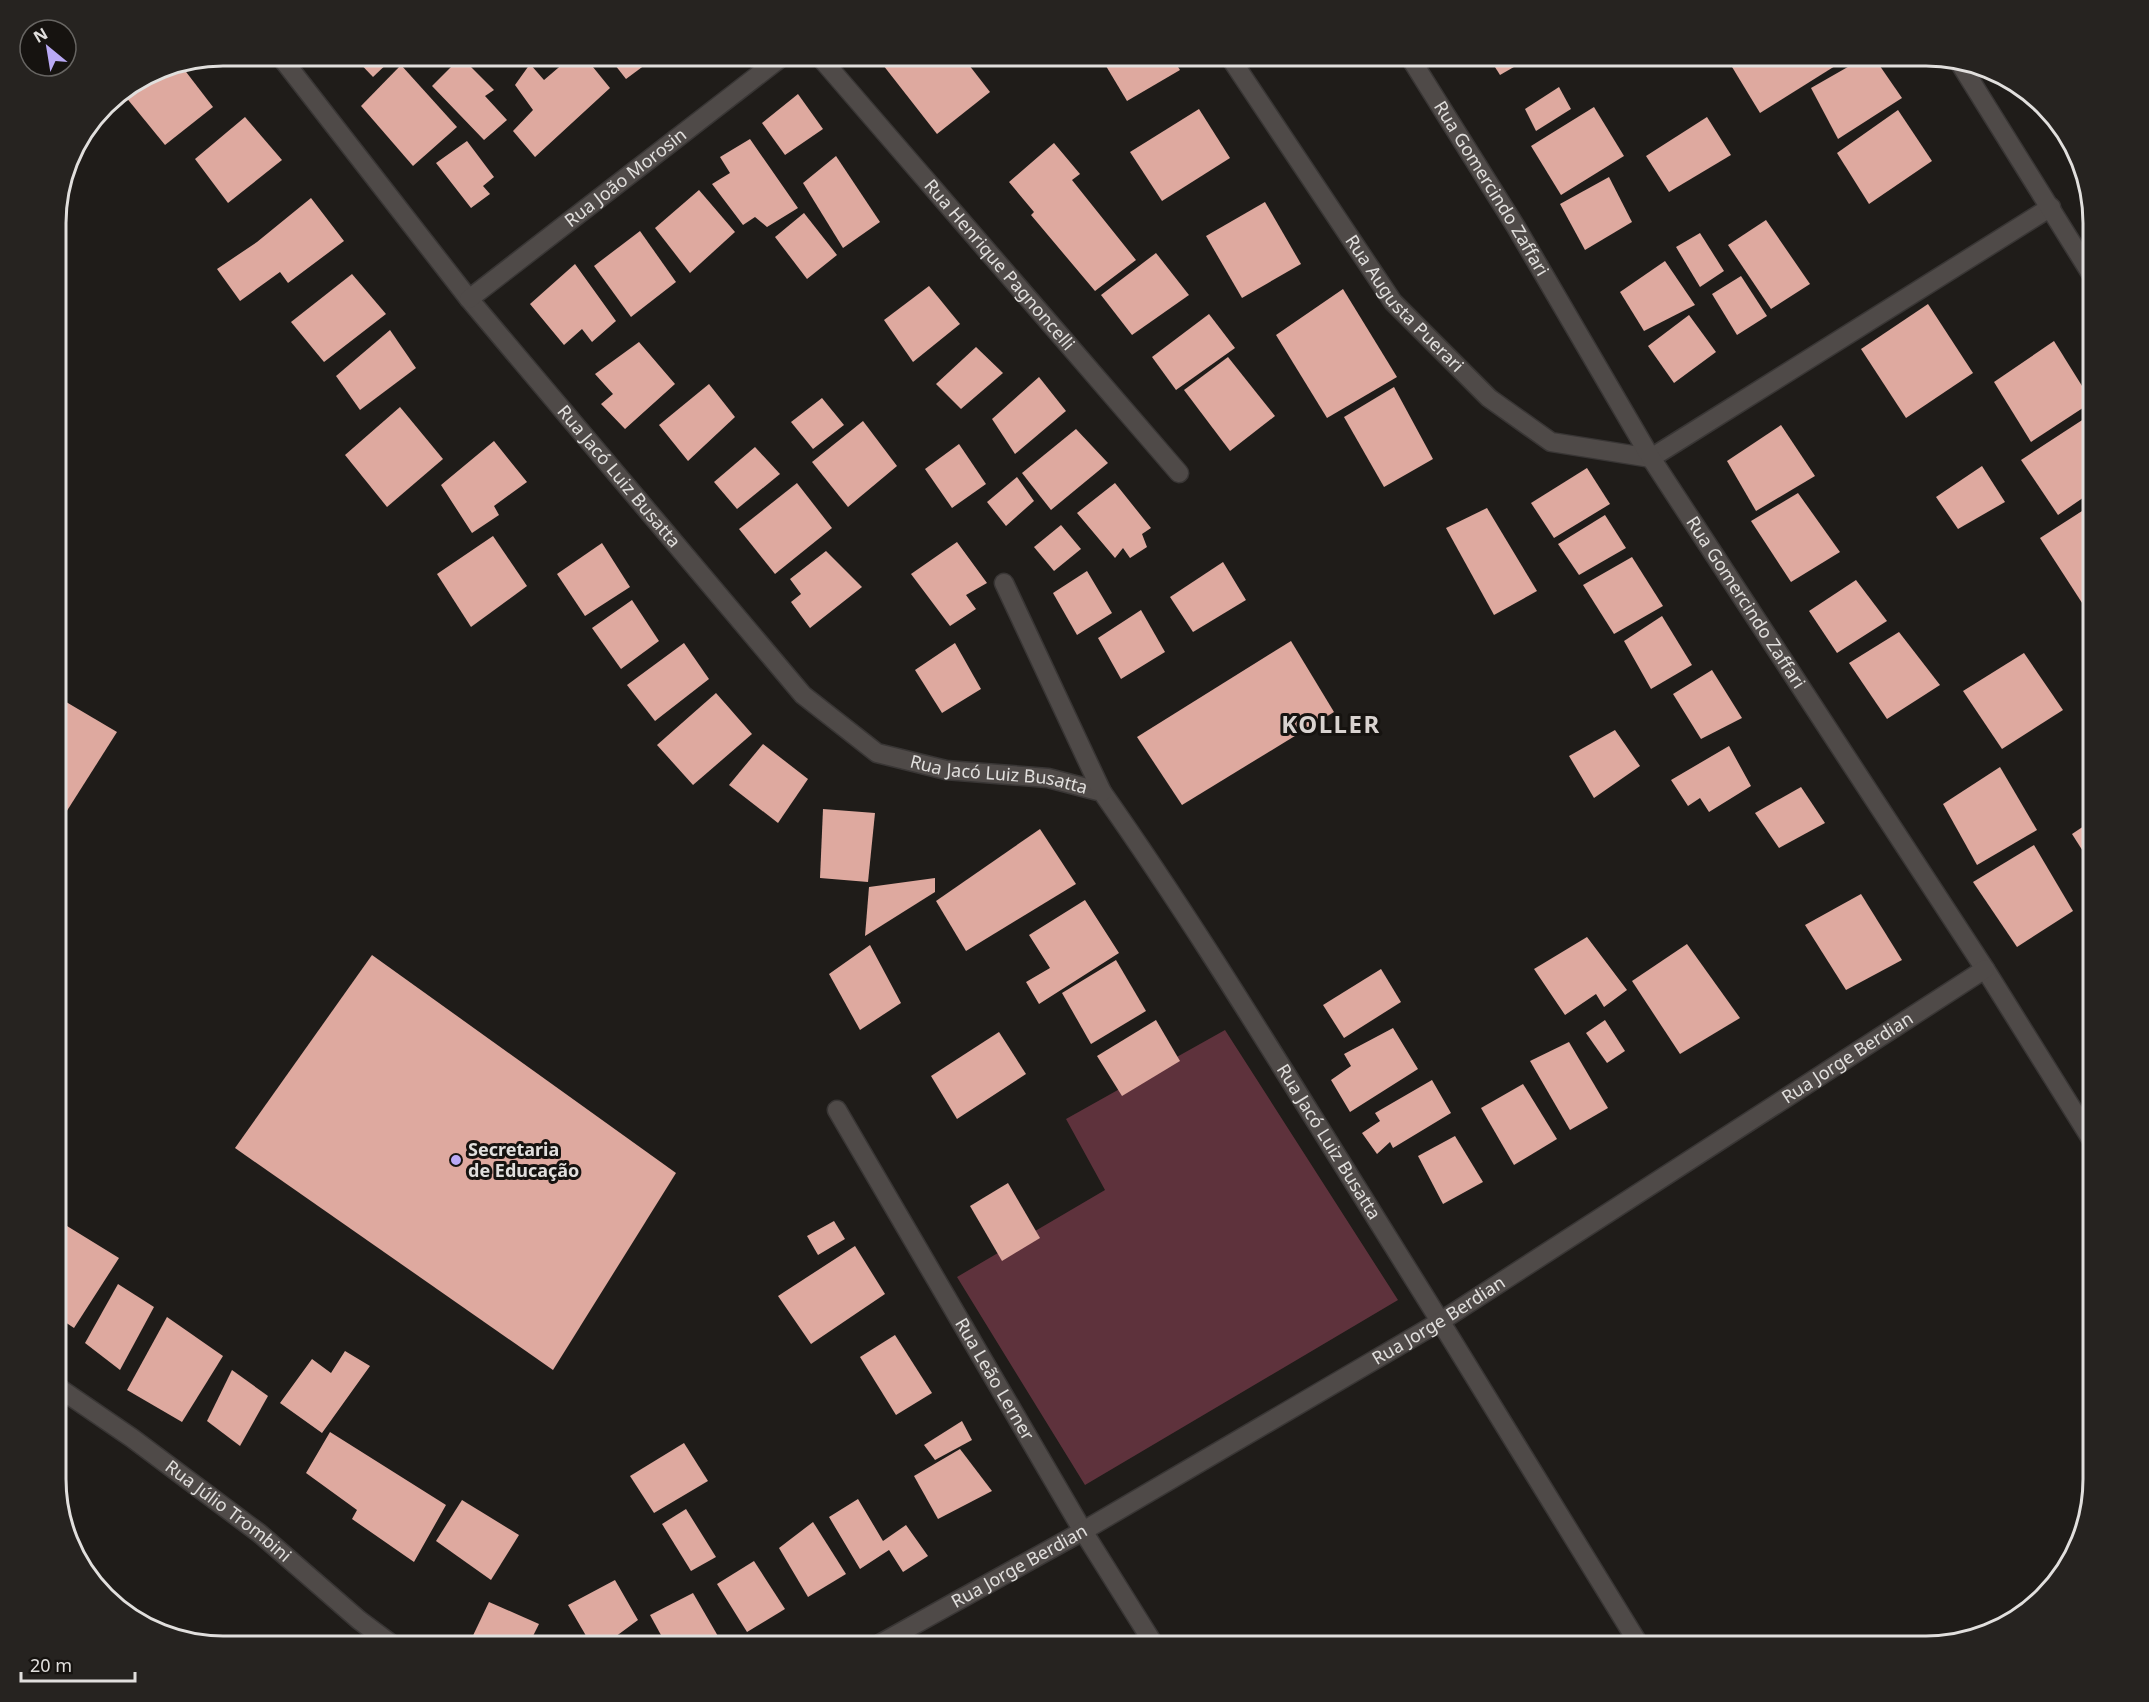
<svg xmlns="http://www.w3.org/2000/svg" width="2149" height="1702" viewBox="0 0 2149 1702" font-family="'Noto Sans',sans-serif">
<style>
.green{fill:#5e323c}
.building{fill:#dea99f}
.lines{fill:none;stroke-linecap:round;stroke-linejoin:round}
.minor-casing{stroke:#393635;stroke-width:21}
.minor{stroke:#4f4a48;stroke-width:18}
.poi-dot{fill:#baaaf6;stroke:#161310;stroke-width:2}
.labels{text-anchor:middle;stroke-width:6;stroke-linejoin:round;paint-order:stroke}
.street-label{font-size:18px;fill:#e1dfdd;stroke:#161310}
.poi-label{font-size:18px;font-weight:bold;fill:#e1dfdd;stroke:#161310;text-anchor:start}
.district-label{font-size:24px;font-weight:bold;letter-spacing:1.5px;fill:#d9d3d0;stroke:#161310}
.rim{fill:none;stroke:#e1dfdd;stroke-width:3}
</style>
<rect width="100%" height="100%" fill="#1f1c19"/>
<path class="green" d="M 1225,1030 L 1398,1300 L 1085,1485 L 957,1277 L 1105,1190 L 1066,1119 Z"/>
<g class="building">
<path d="M 353,56 L 395,56 L 373,77 Z"/>
<path d="M 572,56 L 584,56 L 610,88 L 535,157 L 513,131 L 533,110 L 515,85 L 530,64 L 544,80 Z"/>
<path d="M 608,56 L 657,56 L 626,79 Z"/>
<path d="M 876,56 L 962,56 L 990,92 L 937,134 Z"/>
<path d="M 1100,56 L 1171,56 L 1180,70 L 1127,101 Z"/>
<path d="M 1488,56 L 1533,56 L 1500,75 Z"/>
<path d="M 1740,56 L 1851,56 L 1760,113 L 1729,62 Z"/>
<path d="M 1867,56 L 1873,56 L 1902,98 L 1838,139 L 1811,88 Z"/>
<path d="M 461,57 L 494,90 L 485,96 L 507,120 L 484,140 L 432,86 Z"/>
<path d="M 180,64 L 213,107 L 165,145 L 125,96 L 160,68 Z"/>
<path d="M 401,65 L 457,127 L 413,166 L 361,106 Z"/>
<path d="M 1559,87 L 1571,109 L 1536,131 L 1525,109 Z"/>
<path d="M 798,94 L 823,129 L 785,155 L 762,123 Z"/>
<path d="M 1594,107 L 1624,156 L 1561,195 L 1531,146 Z"/>
<path d="M 1199,109 L 1230,158 L 1162,201 L 1130,152 Z"/>
<path d="M 1898,110 L 1932,161 L 1869,204 L 1837,153 Z"/>
<path d="M 245,117 L 282,160 L 228,203 L 195,159 Z"/>
<path d="M 1707,117 L 1731,155 L 1669,192 L 1646,156 Z"/>
<path d="M 750,139 L 798,208 L 767,227 L 755,217 L 743,225 L 712,184 L 730,173 L 720,157 Z"/>
<path d="M 467,141 L 494,177 L 483,186 L 490,194 L 471,208 L 436,163 Z"/>
<path d="M 1054,143 L 1080,174 L 1072,180 L 1136,260 L 1095,291 L 1031,215 L 1034,212 L 1009,182 Z"/>
<path d="M 836,156 L 880,222 L 843,248 L 803,183 Z"/>
<path d="M 1609,177 L 1632,222 L 1585,250 L 1560,204 Z"/>
<path d="M 699,190 L 735,232 L 690,273 L 655,228 Z"/>
<path d="M 311,198 L 344,241 L 288,283 L 280,272 L 240,301 L 217,269 L 257,242 Z"/>
<path d="M 1265,202 L 1301,264 L 1242,298 L 1206,236 Z"/>
<path d="M 804,213 L 837,255 L 807,279 L 775,237 Z"/>
<path d="M 1766,220 L 1810,284 L 1771,309 L 1728,245 Z"/>
<path d="M 640,231 L 676,282 L 631,317 L 594,266 Z"/>
<path d="M 1700,233 L 1724,271 L 1700,287 L 1676,247 Z"/>
<path d="M 1156,253 L 1189,295 L 1132,335 L 1101,295 Z"/>
<path d="M 1665,261 L 1695,305 L 1644,331 L 1620,292 Z"/>
<path d="M 575,264 L 616,321 L 592,342 L 582,329 L 564,345 L 530,304 Z"/>
<path d="M 352,274 L 386,314 L 324,362 L 291,322 Z"/>
<path d="M 1741,276 L 1767,316 L 1737,335 L 1712,294 Z"/>
<path d="M 929,286 L 960,324 L 913,362 L 884,320 Z"/>
<path d="M 1343,289 L 1397,377 L 1327,418 L 1276,335 Z"/>
<path d="M 1928,304 L 1973,373 L 1906,418 L 1861,349 Z"/>
<path d="M 1209,314 L 1235,348 L 1176,390 L 1152,357 Z"/>
<path d="M 1689,315 L 1716,352 L 1674,383 L 1648,346 Z"/>
<path d="M 390,330 L 416,368 L 360,410 L 336,376 Z"/>
<path d="M 2054,341 L 2092,402 L 2031,442 L 1994,382 Z"/>
<path d="M 639,342 L 675,384 L 625,429 L 601,404 L 613,394 L 595,374 Z"/>
<path d="M 976,347 L 1003,373 L 961,409 L 936,384 Z"/>
<path d="M 1228,357 L 1275,416 L 1230,451 L 1184,390 Z"/>
<path d="M 1039,377 L 1066,411 L 1015,454 L 992,419 Z"/>
<path d="M 709,384 L 735,417 L 688,461 L 659,425 Z"/>
<path d="M 1394,387 L 1433,459 L 1384,487 L 1344,417 Z"/>
<path d="M 822,398 L 844,425 L 813,449 L 791,422 Z"/>
<path d="M 400,407 L 443,459 L 387,507 L 345,455 Z"/>
<path d="M 2093,413 L 2093,491 L 2058,515 L 2021,460 Z"/>
<path d="M 863,421 L 897,466 L 848,507 L 812,462 Z"/>
<path d="M 1781,425 L 1815,476 L 1756,511 L 1727,461 Z"/>
<path d="M 1076,429 L 1108,463 L 1051,510 L 1022,473 Z"/>
<path d="M 494,441 L 527,482 L 494,506 L 499,515 L 472,533 L 441,485 Z"/>
<path d="M 959,444 L 986,484 L 952,508 L 925,469 Z"/>
<path d="M 755,447 L 780,474 L 737,509 L 714,482 Z"/>
<path d="M 1982,466 L 2005,502 L 1958,529 L 1936,497 Z"/>
<path d="M 1587,468 L 1610,504 L 1554,538 L 1531,503 Z"/>
<path d="M 1017,477 L 1034,501 L 1006,526 L 987,502 Z"/>
<path d="M 797,483 L 832,528 L 775,574 L 739,529 Z"/>
<path d="M 1115,483 L 1151,528 L 1142,534 L 1147,547 L 1130,558 L 1123,548 L 1115,558 L 1077,513 Z"/>
<path d="M 1798,493 L 1840,552 L 1791,582 L 1751,521 Z"/>
<path d="M 2093,504 L 2093,604 L 2086,609 L 2040,538 Z"/>
<path d="M 1487,508 L 1537,591 L 1494,615 L 1446,528 Z"/>
<path d="M 1605,515 L 1626,548 L 1579,575 L 1558,544 Z"/>
<path d="M 1061,525 L 1081,549 L 1054,571 L 1034,547 Z"/>
<path d="M 493,536 L 527,586 L 471,627 L 437,574 Z"/>
<path d="M 957,542 L 987,583 L 966,595 L 976,609 L 950,626 L 911,574 Z"/>
<path d="M 602,543 L 630,587 L 585,616 L 557,574 Z"/>
<path d="M 826,551 L 862,587 L 810,628 L 791,602 L 801,594 L 790,579 Z"/>
<path d="M 1632,557 L 1663,606 L 1614,634 L 1583,585 Z"/>
<path d="M 1223,562 L 1246,600 L 1193,632 L 1170,597 Z"/>
<path d="M 1087,571 L 1112,613 L 1077,635 L 1053,593 Z"/>
<path d="M 1856,580 L 1887,621 L 1837,653 L 1809,611 Z"/>
<path d="M 632,600 L 659,641 L 621,669 L 592,628 Z"/>
<path d="M 1141,610 L 1165,652 L 1121,679 L 1098,638 Z"/>
<path d="M 1662,616 L 1692,665 L 1651,689 L 1624,641 Z"/>
<path d="M 1899,632 L 1940,685 L 1887,719 L 1849,663 Z"/>
<path d="M 1291,641 L 1334,712 L 1182,805 L 1137,737 Z"/>
<path d="M 684,643 L 709,679 L 655,721 L 627,685 Z"/>
<path d="M 955,643 L 981,689 L 942,713 L 915,670 Z"/>
<path d="M 2024,653 L 2063,710 L 2002,749 L 1963,691 Z"/>
<path d="M 1712,670 L 1742,718 L 1701,739 L 1673,694 Z"/>
<path d="M 716,693 L 752,734 L 693,785 L 657,745 Z"/>
<path d="M 56,696 L 117,732 L 56,828 Z"/>
<path d="M 1615,730 L 1640,766 L 1594,798 L 1569,756 Z"/>
<path d="M 763,744 L 808,779 L 778,823 L 729,785 Z"/>
<path d="M 1729,746 L 1751,786 L 1709,812 L 1700,798 L 1688,806 L 1671,780 Z"/>
<path d="M 2000,767 L 2037,830 L 1977,865 L 1943,804 Z"/>
<path d="M 1801,787 L 1825,823 L 1779,848 L 1755,813 Z"/>
<path d="M 823,809 L 875,813 L 868,882 L 820,878 Z"/>
<path d="M 2093,820 L 2093,867 L 2072,834 Z"/>
<path d="M 1040,829 L 1076,884 L 966,951 L 936,901 Z"/>
<path d="M 2034,845 L 2073,911 L 2017,947 L 1973,882 Z"/>
<path d="M 935,878 L 935,892 L 865,936 L 869,887 Z"/>
<path d="M 1861,894 L 1902,960 L 1846,990 L 1805,925 Z"/>
<path d="M 1085,900 L 1119,953 L 1039,1004 L 1026,982 L 1050,968 L 1029,935 Z"/>
<path d="M 1587,937 L 1627,990 L 1604,1007 L 1596,994 L 1565,1015 L 1534,969 Z"/>
<path d="M 1687,944 L 1740,1018 L 1680,1054 L 1632,981 Z"/>
<path d="M 870,945 L 901,1003 L 860,1030 L 829,974 Z"/>
<path d="M 372,955 L 676,1173 L 553,1370 L 235,1148 Z"/>
<path d="M 1116,960 L 1146,1011 L 1091,1044 L 1062,993 Z"/>
<path d="M 1381,969 L 1401,1002 L 1344,1038 L 1323,1005 Z"/>
<path d="M 1156,1020 L 1180,1061 L 1122,1096 L 1097,1056 Z"/>
<path d="M 1605,1020 L 1625,1051 L 1607,1063 L 1586,1033 Z"/>
<path d="M 1393,1028 L 1418,1069 L 1350,1112 L 1331,1080 L 1351,1066 L 1344,1054 Z"/>
<path d="M 999,1032 L 1026,1074 L 957,1119 L 931,1076 Z"/>
<path d="M 1569,1042 L 1608,1108 L 1570,1130 L 1530,1061 Z"/>
<path d="M 1432,1080 L 1451,1113 L 1393,1148 L 1390,1142 L 1377,1154 L 1362,1133 L 1380,1121 L 1375,1113 Z"/>
<path d="M 1523,1084 L 1557,1139 L 1514,1165 L 1481,1108 Z"/>
<path d="M 1455,1136 L 1483,1182 L 1443,1204 L 1418,1156 Z"/>
<path d="M 1008,1183 L 1040,1238 L 1002,1261 L 970,1206 Z"/>
<path d="M 834,1221 L 845,1239 L 818,1255 L 807,1236 Z"/>
<path d="M 67,1226 L 119,1258 L 74,1328 L 56,1316 L 56,1244 Z"/>
<path d="M 855,1246 L 885,1294 L 811,1344 L 778,1296 Z"/>
<path d="M 118,1284 L 154,1307 L 120,1370 L 85,1343 Z"/>
<path d="M 167,1317 L 223,1356 L 182,1422 L 127,1390 Z"/>
<path d="M 895,1335 L 932,1393 L 896,1415 L 860,1357 Z"/>
<path d="M 345,1351 L 370,1366 L 322,1433 L 280,1403 L 312,1359 L 331,1373 Z"/>
<path d="M 232,1370 L 268,1396 L 240,1446 L 207,1421 Z"/>
<path d="M 962,1421 L 972,1440 L 935,1460 L 924,1445 Z"/>
<path d="M 330,1432 L 446,1505 L 414,1562 L 352,1519 L 357,1510 L 306,1473 Z"/>
<path d="M 684,1443 L 708,1481 L 654,1513 L 630,1476 Z"/>
<path d="M 960,1449 L 992,1491 L 938,1519 L 914,1476 Z"/>
<path d="M 858,1499 L 883,1541 L 906,1525 L 928,1556 L 903,1572 L 889,1550 L 860,1569 L 829,1517 Z"/>
<path d="M 462,1500 L 519,1535 L 491,1580 L 436,1541 Z"/>
<path d="M 686,1509 L 716,1557 L 691,1571 L 662,1524 Z"/>
<path d="M 813,1522 L 846,1574 L 808,1597 L 779,1548 Z"/>
<path d="M 754,1561 L 785,1609 L 747,1632 L 717,1584 Z"/>
<path d="M 615,1580 L 638,1620 L 615,1637 L 622,1646 L 592,1646 L 568,1605 Z"/>
<path d="M 693,1593 L 722,1643 L 716,1646 L 667,1646 L 650,1615 Z"/>
<path d="M 489,1602 L 539,1624 L 528,1646 L 468,1646 Z"/>
</g>
<g class="lines">
<g class="minor-casing">
<g id="minor">
<path id="s1" d="M 280,56 L 469,299 L 803,695 L 877,753 L 946,770 L 1048,778 L 1102,792 C 1183,907 1257,1027 1331,1146 C 1435,1312 1538,1479 1640,1646"/>
<path id="s2" d="M 819,56 L 1179,473"/>
<path id="s3" d="M 1229,56 L 1393,302 L 1489,398 L 1551,442 L 1651,458 L 2051,207"/>
<path id="s4" d="M 1409,56 L 1516,227 L 1651,458 L 1985,969 L 2093,1142"/>
<path d="M 1959,62 L 2093,277"/>
<path id="s5" d="M 469,299 L 783,56"/>
<path d="M 1004,583 L 1102,792"/>
<path id="s6" d="M 837,1110 L 1083,1531 L 1155,1646"/>
<path id="s7" d="M 56,1386 L 132,1438 L 259,1533 L 359,1620 L 394,1646"/>
<path id="s8" d="M 876,1646 L 1083,1531 L 1441,1321 L 1985,969"/>
</g>
</g>
<use href="#minor" class="minor"/>
</g>
<circle class="poi-dot" cx="456" cy="1160" r="6"/>
<g class="labels">
<g class="street-label">
<text dy="6" stroke="none"><textPath href="#s5" startOffset="198">Rua João Morosin</textPath></text>
<text dy="6" stroke="none"><textPath href="#s4" startOffset="156">Rua Gomercindo Zaffari</textPath></text>
<text dy="6" stroke="none"><textPath href="#s2" startOffset="276">Rua Henrique Pagnoncelli</textPath></text>
<text dy="6" stroke="none"><textPath href="#s3" startOffset="304">Rua Augusta Puerari</textPath></text>
<text dy="6" stroke="none"><textPath href="#s1" startOffset="540">Rua Jacó Luiz Busatta</textPath></text>
<text dy="6" stroke="none"><textPath href="#s4" startOffset="642">Rua Gomercindo Zaffari</textPath></text>
<text dy="6" stroke="none"><textPath href="#s1" startOffset="1044">Rua Jacó Luiz Busatta</textPath></text>
<text dy="6" stroke="none"><textPath href="#s8" startOffset="1136">Rua Jorge Berdian</textPath></text>
<text dy="6" stroke="none"><textPath href="#s1" startOffset="1566">Rua Jacó Luiz Busatta</textPath></text>
<text dy="6" stroke="none"><textPath href="#s8" startOffset="650">Rua Jorge Berdian</textPath></text>
<text dy="6" stroke="none"><textPath href="#s6" startOffset="312">Rua Leão Lerner</textPath></text>
<text dy="6" stroke="none"><textPath href="#s7" startOffset="213">Rua Júlio Trombini</textPath></text>
<text dy="6" stroke="none"><textPath href="#s8" startOffset="164">Rua Jorge Berdian</textPath></text>
</g>
<g class="poi-label">
<text x="468" y="1156">Secretaria<tspan x="468" dy="21">de Educação</tspan></text>
</g>
<g class="district-label">
<text x="1331" y="733">KOLLER</text>
</g>
</g>
<path d="M0 0H2149V1702H0ZM223 66H1926A157 157 0 0 1 2083 223V1479A157 157 0 0 1 1926 1636H223A157 157 0 0 1 66 1479V223A157 157 0 0 1 223 66Z" fill="#262320" fill-rule="evenodd"/>
<path class="rim" d="M223 66H1926A157 157 0 0 1 2083 223V1479A157 157 0 0 1 1926 1636H223A157 157 0 0 1 66 1479V223A157 157 0 0 1 223 66Z"/>
<g transform="translate(48 48) rotate(330)"><circle r="28" fill="#161310" stroke="#676562" stroke-width="1.5"/>
<path d="M0-4.5L10 22L0 15L-10 22Z" fill="#baaaf6"/>
<text y="-9" font-size="16" font-weight="bold" text-anchor="middle" fill="#e1dfdd">N</text>
</g>
<path d="M21 1672v9h114v-9" fill="none" stroke="#e1dfdd" stroke-width="3"/>
<text x="30" y="1672" font-size="18" fill="#e1dfdd" stroke="#161310" stroke-width="4.5" paint-order="stroke">20 m</text>
</svg>
